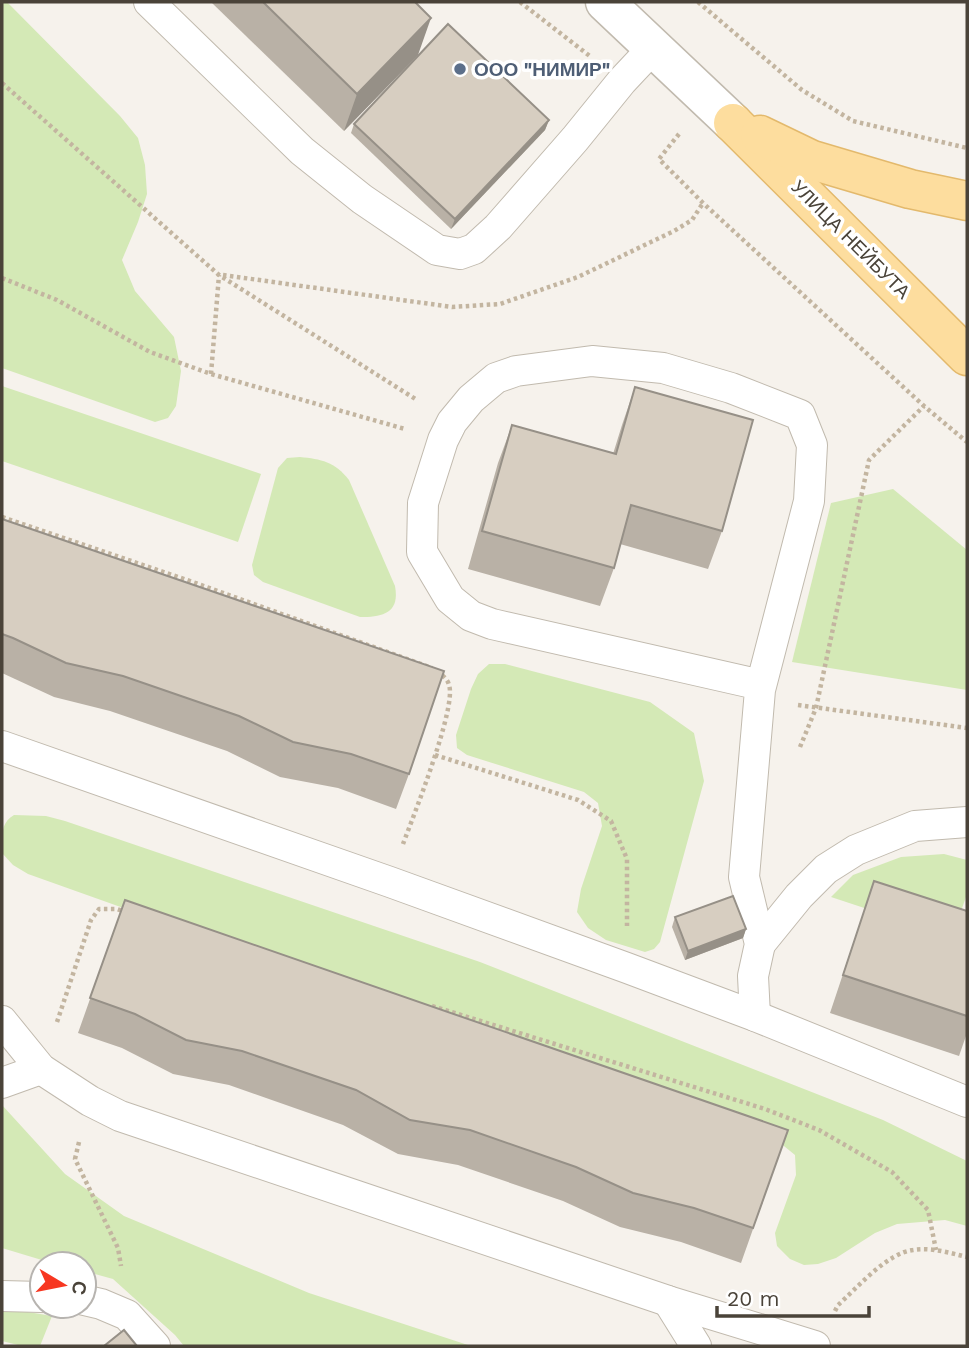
<svg xmlns="http://www.w3.org/2000/svg" width="969" height="1348" viewBox="0 0 969 1348" font-family="'Work Sans',sans-serif">
<style>
.green{fill:#d4e9b6}
.lines{fill:none;stroke-linecap:round;stroke-linejoin:round}
.service-casing{stroke:#c1baae;stroke-width:32}
.tertiary-casing{stroke:#c1baae;stroke-width:41}
.primary-casing{stroke:#e3b96c;stroke-width:41}
.path{stroke:#c3b5a0;stroke-width:4.5;stroke-dasharray:3.5 3.5;stroke-linecap:butt}
.service{stroke:#fff;stroke-width:30}
.tertiary{stroke:#fff;stroke-width:38}
.primary{stroke:#fddd9e;stroke-width:38}
.wall{fill:#b9b1a6}
.shaded-wall{fill:#969087}
.building{fill:#d7cec1;stroke:#969087;stroke-width:2}
.service-dot{fill:#5c6f8a;stroke:#fff;stroke-width:2.5}
.labels{text-anchor:middle;stroke-width:7;stroke-linejoin:round;paint-order:stroke}
.service-label{font-size:19px;font-weight:bold;fill:#4e5e75;stroke:#fff;text-anchor:start}
.street-label{font-size:19px;fill:#4a4339;stroke:#fff}
</style>
<rect width="100%" height="100%" fill="#f6f2ec"/>
<g class="green">
<path d="M 2,2 L 7,2 L 120,116 L 138,138 L 145,165 L 147,194 L 138,222 L 122,260 L 135,291 L 174,337 L 181,371 L 176,406 L 168,418 L 155,422 L 2,368 Z"/>
<path d="M 2,386 L 261,474 L 238,542 L 2,461 Z"/>
<path d="M 300,457 C 321,459 335,462 349,480 L 395,586 C 400,613 383,617 360,617 L 263,582 L 254,575 L 252,565 L 278,468 L 287,458 Z"/>
<path d="M 893,489 L 967,550 L 967,690 L 792,662 L 831,503 Z"/>
<path d="M 489,664 L 505,664 L 650,702 L 694,733 L 704,781 L 660,942 L 654,949 L 645,952 L 606,940 L 588,928 L 577,912 L 581,889 L 602,826 L 598,803 L 584,792 L 467,755 L 457,748 L 456,735 L 471,689 L 478,674 Z"/>
<path d="M 14,815 L 46,816 L 65,821 L 480,962 L 883,1120 L 967,1161 L 967,1226 L 945,1220 L 897,1224 L 875,1233 L 836,1258 L 818,1264 L 804,1265 L 790,1259 L 777,1246 L 775,1233 L 796,1175 L 795,1155 L 779,1142 L 28,874 L 13,865 L 2,853 C 2,837 0,823 14,815 Z"/>
<path d="M 944,854 L 967,860 L 967,894 L 952,937 L 831,897 L 853,875 L 901,857 Z"/>
<path d="M 2,1105 L 65,1174 L 124,1216 L 309,1293 L 471,1346 L 184,1346 L 175,1335 L 113,1279 L 84,1271 L 84,1264 L 55,1264 L 2,1248 Z"/>
<path d="M 2,1312 L 28,1312 L 52,1316 L 40,1346 L 22,1346 L 2,1341 Z"/>
</g>
<g class="lines">
<g class="service-casing">
<g id="service">
<path d="M 149,2 L 302,151 L 362,199 L 437,250 L 460,254 L 474,249 L 498,227 L 575,139 L 622,81 L 653,48"/>
<path d="M 2,746 L 390,882 L 627,968 L 755,1016 L 967,1102"/>
<path d="M 760,944 L 799,896 L 826,869 L 856,850 L 915,826 L 967,822"/>
<path d="M 755,1016 L 753,976 L 760,944 L 744,877 L 760,690 L 809,501 L 812,445 L 800,415 L 731,388 L 663,368 L 592,361 L 516,371 L 496,378 L 471,399 L 452,422 L 443,440 L 423,503 L 422,552 L 450,599 L 471,616 L 492,624 L 761,685"/>
<path d="M 2,1021 L 41,1069 L 90,1101 L 120,1116 L 668,1301 L 815,1346"/>
<path d="M 2,1083 L 41,1069"/>
<path d="M 2,1296 L 42,1297"/>
<path d="M 84,1300 L 101,1304 L 127,1315 L 155,1346"/>
<path d="M 668,1301 L 696,1346"/>
</g>
</g>
<g class="tertiary-casing">
<path id="tertiary" d="M 605,2 L 733,123"/>
</g>
<g class="primary-casing">
<g id="primary">
<path d="M 733,123 L 967,356"/>
<path d="M 760,135 L 812,160 L 910,189 L 967,201"/>
</g>
</g>
<g class="path">
<path d="M 520,2 L 591,57"/>
<path d="M 698,2 L 802,90 L 853,121 L 967,148"/>
<path d="M 2,83 L 219,275 L 417,400"/>
<path d="M 679,134 L 659,159 L 703,203 L 924,406 L 967,442"/>
<path d="M 223,275 L 452,307 L 500,304 L 578,277 L 674,231 L 692,220 L 703,203"/>
<path d="M 2,278 L 57,300 L 150,352 L 211,374 L 405,429"/>
<path d="M 211,374 L 219,275"/>
<path d="M 2,517 L 187,580 L 432,668"/>
<path d="M 798,705 L 967,728"/>
<path d="M 800,747 L 816,708 L 869,460 L 924,406"/>
<path d="M 435,755 L 578,800 L 611,821 L 627,859 L 627,926"/>
<path d="M 403,844 C 413,817 457,707 449,685 C 448,680 442,675 439,672"/>
<path d="M 432,1006 L 765,1109 L 819,1130 L 892,1172 L 928,1210 L 936,1250"/>
<path d="M 57,1022 L 91,920 L 99,909 L 117,909 L 126,912"/>
<path d="M 79,1142 L 75,1159 L 118,1248 L 121,1266"/>
<path d="M 835,1311 L 838,1305 C 857,1288 887,1253 913,1250 C 931,1247 950,1253 967,1257"/>
</g>
<use href="#service" class="service"/>
<use href="#tertiary" class="tertiary"/>
<use href="#primary" class="primary"/>
</g>
<g class="wall">
<path d="M 211,2 L 415,2 L 418,55 L 344,131 Z"/>
<path d="M 549,120 L 545,130 L 451,229 L 351,133 L 354,124 Z"/>
<path d="M 635,387 L 722,531 L 708,569 L 620,544 L 614,568 L 600,606 L 468,569 L 498,463 L 512,425 L 613,454 L 622,425 Z"/>
<path d="M 2,519 L 409,774 L 396,809 L 338,788 L 280,777 L 227,751 L 110,711 L 54,697 L 2,673 Z"/>
<path d="M 874,881 L 967,911 L 967,1033 L 959,1056 L 830,1013 Z"/>
<path d="M 125,900 L 788,1130 L 741,1263 L 681,1242 L 620,1227 L 563,1201 L 458,1165 L 398,1154 L 343,1125 L 229,1085 L 173,1074 L 122,1048 L 78,1033 Z"/>
<path d="M 675,917 L 746,929 L 743,938 L 685,960 L 672,927 Z"/>
</g>
<g class="shaded-wall">
<path d="M 431,18 L 418,55 L 344,131 L 357,94 Z"/>
<path d="M 549,120 L 545,130 L 451,229 L 455,219 Z"/>
<path d="M 746,929 L 743,938 L 685,960 L 688,951 Z"/>
</g>
<g class="building">
<path d="M 263,2 L 415,2 L 431,18 L 357,94 Z"/>
<path d="M 448,24 L 549,120 L 455,219 L 354,124 Z"/>
<path d="M 635,387 L 753,420 L 722,531 L 631,505 L 614,568 L 482,531 L 512,425 L 616,454 Z"/>
<path d="M 2,519 L 444,671 L 409,774 L 351,754 L 293,742 L 239,716 L 123,676 L 66,663 L 13,638 L 2,634 Z"/>
<path d="M 874,881 L 967,911 L 967,1016 L 843,975 Z"/>
<path d="M 733,896 L 746,929 L 688,951 L 675,917 Z"/>
<path d="M 125,900 L 788,1130 L 753,1228 L 694,1208 L 633,1193 L 576,1167 L 470,1130 L 410,1120 L 356,1090 L 242,1051 L 186,1040 L 135,1014 L 90,998 Z"/>
<path d="M 124,1330 L 137,1346 L 104,1346 Z"/>
</g>
<circle class="service-dot" cx="460" cy="69" r="7"/>
<g class="labels">
<g class="service-label">
<text x="474" y="76">ООО "НИМИР"</text>
</g>
<g class="street-label">
<text transform="translate(851 239) rotate(45)" y="7">УЛИЦА НЕЙБУТА</text>
</g>
</g>
<rect width="969" height="1348" fill="none" stroke="#4a4339" stroke-width="7"/>
<g transform="translate(63 1285) rotate(100)"><circle r="33" fill="#ffffff" stroke="#b7b4b0" stroke-width="2"/>
<path d="M0-5L12 26L0 18L-12 26Z" fill="#f73721"/>
<text y="-10" font-size="19" font-weight="bold" text-anchor="middle" fill="#4a4339">С</text>
</g>
<path d="M717 1306v10h152v-10" fill="none" stroke="#4a4339" stroke-width="3.5"/>
<text x="727" y="1306" font-size="21" fill="#4a4339" stroke="#ffffff" stroke-width="5" paint-order="stroke">20 m</text>
</svg>
